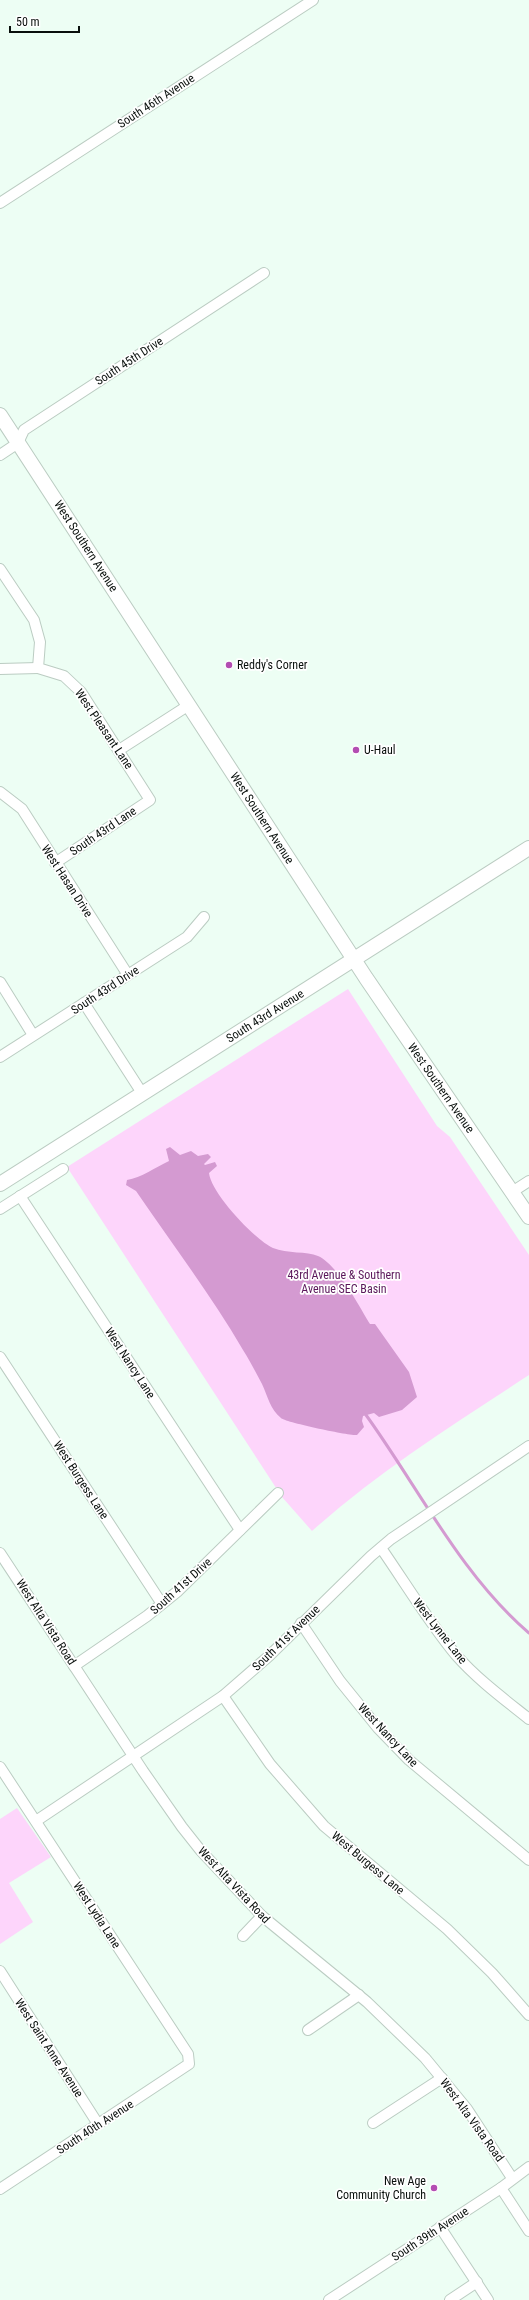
<svg xmlns="http://www.w3.org/2000/svg" width="529" height="2300" viewBox="0 0 529 2300" font-family="'Roboto Condensed',sans-serif">
<style>
.green{fill:#fdd5fb}
.water{fill:#d49ad1}
.lines{fill:none;stroke-linecap:round;stroke-linejoin:round}
.stream{stroke:#d49ad1;stroke-width:3}
.street-casing{stroke:#bbccc2;stroke-width:12}
.secondary-casing{stroke:#bbccc2;stroke-width:16}
.street{stroke:#fff;stroke-width:10}
.secondary{stroke:#fff;stroke-width:14}
.poi-dot{fill:#b34db2;stroke:#fff;stroke-width:1.5}
.labels{text-anchor:middle;stroke-width:3.5;stroke-linejoin:round;paint-order:stroke}
.street-label{font-size:12px;fill:#090f0c;stroke:#fff}
.poi-label{font-size:12px;fill:#090f0c;stroke:#fff;text-anchor:start}
.park-label{font-size:12px;fill:#5a165a;stroke:#fff}
</style>
<rect width="100%" height="100%" fill="#edfef4"/>
<g class="green">
<path d="M 348,989 L 437,1126 L 450,1137 L 529,1255 L 529,1375 C 454,1424 379,1471 312,1531 L 282,1497 L 67,1167 Z"/>
<path d="M 17,1808 L 51,1857 L 9,1883 L 33,1922 L 0,1944 L 0,1819 Z"/>
</g>
<path class="water" d="M 170,1147 L 180,1155 L 191,1151 L 198,1156 L 208,1154 L 211,1157 L 204,1164 L 205,1165 L 215,1162 L 217,1166 L 209,1173 C 211,1193 254,1239 273,1248 C 287,1254 307,1251 318,1256 C 337,1264 359,1306 370,1324 L 375,1324 L 409,1372 L 417,1397 L 402,1410 L 379,1417 L 374,1413 L 363,1416 L 362,1421 L 364,1427 L 357,1435 C 350,1436 284,1422 281,1418 C 270,1409 268,1397 262,1384 C 256,1373 250,1361 243,1350 C 211,1295 172,1244 136,1191 L 126,1185 L 127,1180 C 141,1178 156,1167 169,1161 L 166,1149 Z"/>
<g class="lines">
<path class="stream" d="M 366,1415 C 418,1487 461,1575 529,1633"/>
<g class="street-casing">
<g id="street">
<path d="M 0,203 L 313,0"/>
<path d="M 0,455 L 18,443 L 24,430 L 264,273"/>
<path d="M 0,569 L 34,620 L 40,642 L 38,668 L 64,676 L 81,692 L 150,800 L 55,863"/>
<path d="M 0,669 L 38,668"/>
<path d="M 119,750 L 189,705"/>
<path d="M 0,792 L 22,809 L 128,975"/>
<path d="M 0,982 L 33,1035"/>
<path d="M 84,1003 L 142,1093"/>
<path d="M 0,1057 L 187,937 L 204,917"/>
<path d="M 512,1192 L 529,1181"/>
<path d="M 20,1196 L 240,1530"/>
<path d="M 0,1209 L 63,1169"/>
<path d="M 0,1357 L 162,1604"/>
<path d="M 381,1548 C 406,1584 428,1621 456,1655 C 477,1679 504,1699 529,1719"/>
<path d="M 0,1553 L 143,1771 L 182,1827 L 201,1851 L 262,1916 L 367,2002 L 425,2058 L 467,2109 L 512,2178"/>
<path d="M 301,1623 L 340,1681 L 378,1728 L 409,1760 L 529,1860"/>
<path d="M 74,1666 L 147,1616 L 178,1591 L 278,1493"/>
<path d="M 223,1696 L 270,1764 L 324,1826 L 447,1929 L 492,1973 L 529,2015"/>
<path d="M 0,1767 L 188,2054 L 189,2064 L 0,2189"/>
<path d="M 36,1821 L 223,1696 L 269,1656 L 371,1556 L 391,1539 L 529,1446"/>
<path d="M 243,1936 L 262,1916"/>
<path d="M 0,1971 L 98,2124"/>
<path d="M 308,2030 L 359,1995"/>
<path d="M 373,2123 L 442,2078"/>
<path d="M 501,2188 L 529,2231"/>
<path d="M 440,2227 L 488,2300"/>
<path d="M 329,2300 L 501,2188 L 529,2167"/>
<path d="M 450,2300 L 477,2282"/>
</g>
</g>
<g class="secondary-casing">
<g id="secondary">
<path d="M 0,415 L 366,978 L 529,1217"/>
<path d="M 0,1184 L 529,848"/>
</g>
</g>
<use href="#street" class="street"/>
<use href="#secondary" class="secondary"/>
</g>
<g class="poi-dot">
<circle cx="229" cy="665" r="4"/>
<circle cx="356" cy="750" r="4"/>
<circle cx="434" cy="2188" r="4"/>
</g>
<g class="labels">
<g class="street-label">
<text transform="translate(156 101) rotate(-33)" y="4">South 46th Avenue</text>
<text transform="translate(129 361) rotate(-33)" y="4">South 45th Drive</text>
<text transform="translate(86 546) rotate(57)" y="4">West Southern Avenue</text>
<text transform="translate(104 729) rotate(56)" y="4">West Pleasant Lane</text>
<text transform="translate(262 818) rotate(57)" y="4">West Southern Avenue</text>
<text transform="translate(103 831) rotate(-34)" y="4">South 43rd Lane</text>
<text transform="translate(67 881) rotate(57)" y="4">West Hasan Drive</text>
<text transform="translate(105 990) rotate(-33)" y="4">South 43rd Drive</text>
<text transform="translate(265 1016) rotate(-32)" y="4">South 43rd Avenue</text>
<text transform="translate(441 1088) rotate(55)" y="4">West Southern Avenue</text>
<text transform="translate(130 1363) rotate(57)" y="4">West Nancy Lane</text>
<text transform="translate(81 1480) rotate(57)" y="4">West Burgess Lane</text>
<text transform="translate(181 1586) rotate(-42)" y="4">South 41st Drive</text>
<text transform="translate(46 1622) rotate(57)" y="4">West Alta Vista Road</text>
<text transform="translate(440 1631) rotate(52)" y="4">West Lynne Lane</text>
<text transform="translate(286 1638) rotate(-44)" y="4">South 41st Avenue</text>
<text transform="translate(388 1735) rotate(47)" y="4">West Nancy Lane</text>
<text transform="translate(368 1863) rotate(40)" y="4">West Burgess Lane</text>
<text transform="translate(234 1885) rotate(47)" y="4">West Alta Vista Road</text>
<text transform="translate(97 1915) rotate(57)" y="4">West Lydia Lane</text>
<text transform="translate(49 2048) rotate(57)" y="4">West Saint Anne Avenue</text>
<text transform="translate(472 2120) rotate(54)" y="4">West Alta Vista Road</text>
<text transform="translate(95 2127) rotate(-33)" y="4">South 40th Avenue</text>
<text transform="translate(430 2234) rotate(-33)" y="4">South 39th Avenue</text>
</g>
<g class="poi-label">
<text x="237" y="669">Reddy's Corner</text>
<text x="364" y="754">U-Haul</text>
<text x="426" y="2185" text-anchor="end">New Age<tspan x="426" dy="14">Community Church</tspan></text>
</g>
<g class="park-label">
<text x="344" y="1279">43rd Avenue &amp; Southern<tspan x="344" dy="14">Avenue SEC Basin</tspan></text>
</g>
</g>
<path d="M10 26v6h69v-6" fill="none" stroke="#090f0c" stroke-width="2"/>
<text x="16" y="26" font-size="12" fill="#090f0c" stroke="#ffffff" stroke-width="3" paint-order="stroke">50 m</text>
</svg>
